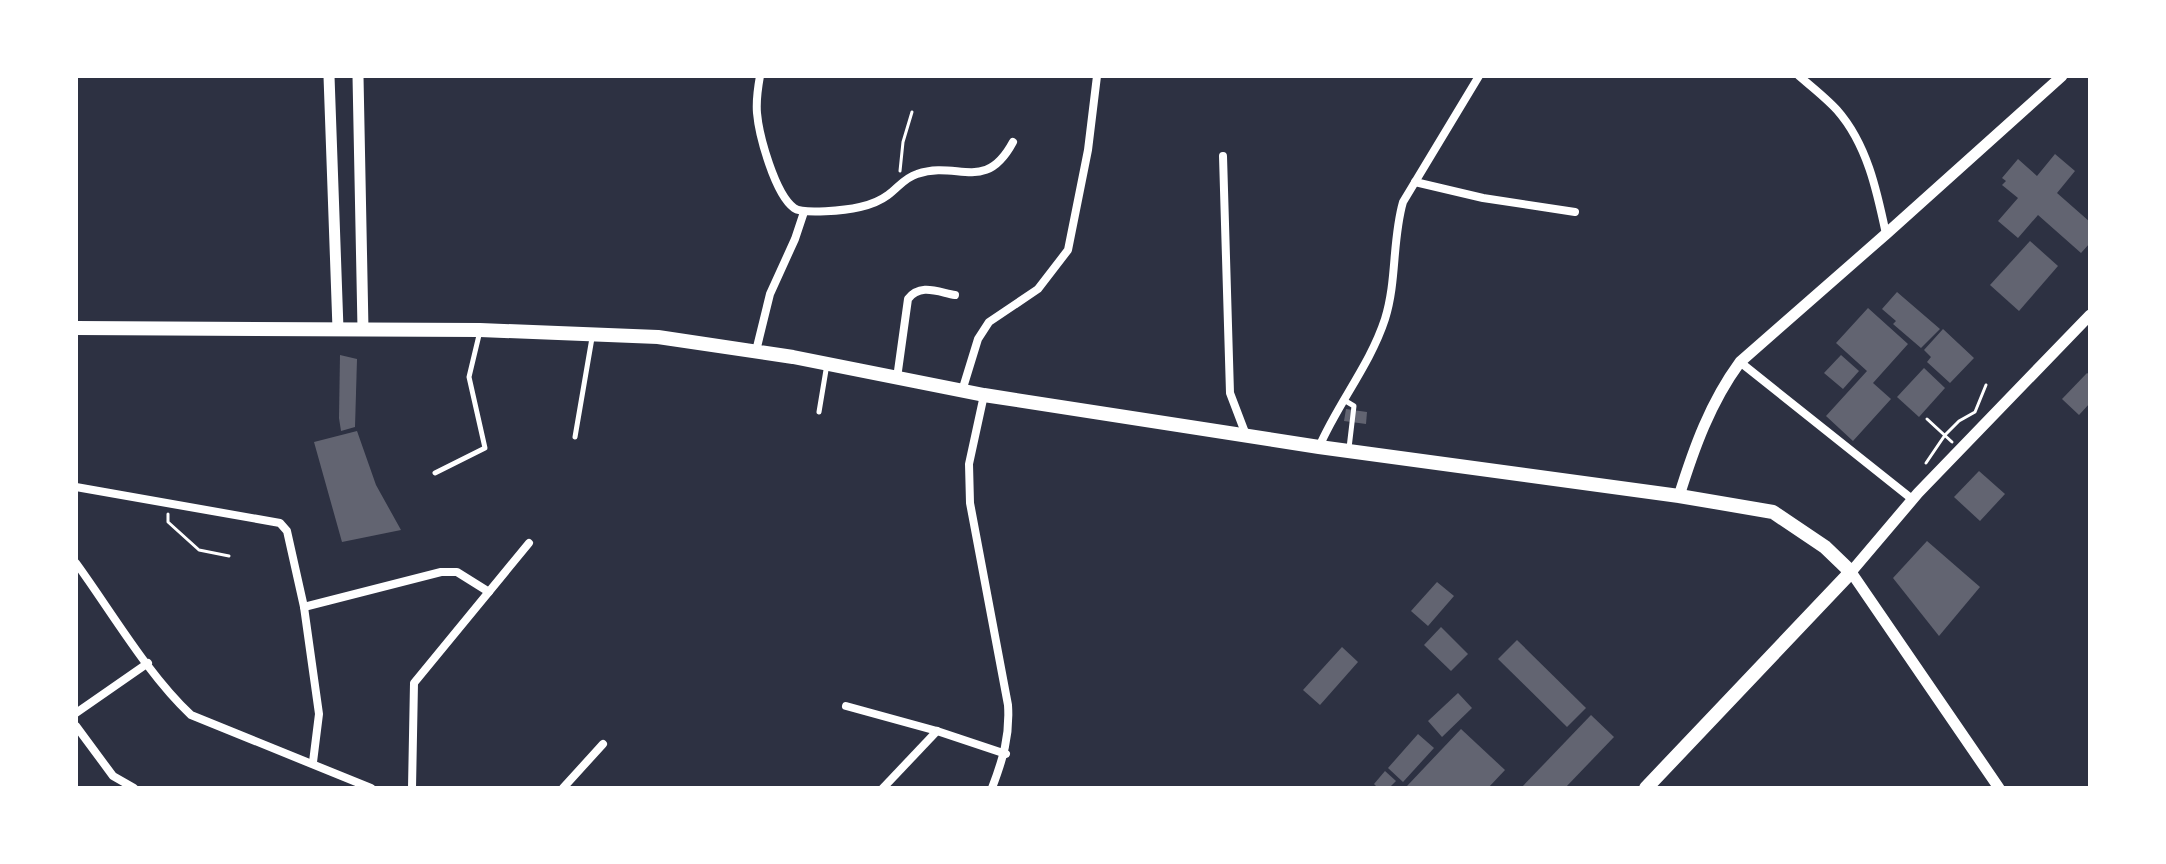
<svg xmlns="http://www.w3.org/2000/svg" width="2166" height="864" viewBox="0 0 2166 864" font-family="'Open Sans',sans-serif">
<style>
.building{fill:#626471}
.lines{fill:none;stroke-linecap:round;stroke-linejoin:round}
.path{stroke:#fff;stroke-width:3}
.service{stroke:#fff;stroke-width:5}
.minor{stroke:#fff;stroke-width:8}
.tertiary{stroke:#fff;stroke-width:11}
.primary{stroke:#fff;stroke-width:14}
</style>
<rect width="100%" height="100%" fill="#2d3142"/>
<g class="building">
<path d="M 2055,154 L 2075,171 L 2057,193 L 2090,222 L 2090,243 L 2081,253 L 2038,215 L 2018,238 L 1998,221 L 2018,198 L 2002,185 L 2006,181 L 2002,178 L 2018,159 L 2037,176 Z"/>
<path d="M 2030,241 L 2058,266 L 2019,311 L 1990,285 Z"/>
<path d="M 1897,292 L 1940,329 L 1921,348 L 1893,324 L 1896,321 L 1882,309 Z"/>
<path d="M 1868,308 L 1908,344 L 1873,383 L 1891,399 L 1853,441 L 1826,416 L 1867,371 L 1836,343 Z"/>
<path d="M 1943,329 L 1974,358 L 1950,383 L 1927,362 L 1931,357 L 1924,350 Z"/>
<path d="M 340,355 L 357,359 L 355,427 L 341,431 L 339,418 Z"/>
<path d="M 1841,355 L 1859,371 L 1843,389 L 1824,373 Z"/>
<path d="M 1924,368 L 1945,388 L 1919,417 L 1897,397 Z"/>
<path d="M 2087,373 L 2090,375 L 2090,403 L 2079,415 L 2062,399 Z"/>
<path d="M 1346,409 L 1367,412 L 1366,424 L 1344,421 Z"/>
<path d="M 357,431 L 376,485 L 401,530 L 342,542 L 314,442 Z"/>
<path d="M 1979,471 L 2005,494 L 1980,521 L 1954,497 Z"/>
<path d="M 1927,541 L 1980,587 L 1939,636 L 1893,578 Z"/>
<path d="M 1437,582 L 1454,596 L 1428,626 L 1411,611 Z"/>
<path d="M 1441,627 L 1468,654 L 1451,671 L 1424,645 Z"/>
<path d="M 1517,640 L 1586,708 L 1567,727 L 1498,659 Z"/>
<path d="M 1342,647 L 1358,662 L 1320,705 L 1303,690 Z"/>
<path d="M 1458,693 L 1472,708 L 1442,737 L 1428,721 Z"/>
<path d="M 1591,715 L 1614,737 L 1565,788 L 1521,788 Z"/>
<path d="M 1461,729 L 1505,770 L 1488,788 L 1409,788 L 1407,786 Z"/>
<path d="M 1418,734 L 1434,748 L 1403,782 L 1388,768 Z"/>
<path d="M 1385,771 L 1396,781 L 1389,788 L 1378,788 L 1374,784 Z"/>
</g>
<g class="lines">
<g class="path">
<path d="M 900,171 L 903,142 L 912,112"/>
<path d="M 1927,419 L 1952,442"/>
<path d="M 1926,463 L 1945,435 L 1959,421 L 1975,412 L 1986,385"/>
<path d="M 168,514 L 168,522 L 199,550 L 229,556"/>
</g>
<g class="service">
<path d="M 1344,400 L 1354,406 L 1349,448"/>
<path d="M 819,412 L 827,364"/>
<path d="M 575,437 L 592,338"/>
<path d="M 435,473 L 485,448 L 469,377 L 480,331"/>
</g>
<g class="minor">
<path d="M 760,76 C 758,87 756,101 757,113 C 759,136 775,194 794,208 C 803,215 847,210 860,207 C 869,205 880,201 888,195 C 898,188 904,178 917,174 C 958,160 985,194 1013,142"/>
<path d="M 1799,76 C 1812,87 1826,98 1837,110 C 1867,144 1877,191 1886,234"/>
<path d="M 1223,156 L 1230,393 L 1246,435"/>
<path d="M 1415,182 L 1483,198 L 1575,212"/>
<path d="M 756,351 L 770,294 L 795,239 L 804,212"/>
<path d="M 1740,362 L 1912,499"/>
<path d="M 897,378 L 908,299 C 920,283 938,292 955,295"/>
<path d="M 962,391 L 978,339 L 989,322 L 1038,289 L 1068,250 L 1088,150 L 1097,76"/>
<path d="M 984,395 L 969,464 L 970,503 L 1008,705 C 1010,736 1003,759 992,788"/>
<path d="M 1319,447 C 1338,403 1370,365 1385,319 C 1397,281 1392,240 1403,202 L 1479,76"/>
<path d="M 76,487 L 280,523 L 287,531 L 304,607 L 319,714 L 313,762"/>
<path d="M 76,563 C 111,611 148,675 191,715 L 371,788"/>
<path d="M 304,607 L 441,572 L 457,572 L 489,592"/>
<path d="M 846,706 L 937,731 L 1006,754"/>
<path d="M 76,713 L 148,663"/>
<path d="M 76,726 L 113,776 L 134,788"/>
<path d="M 412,788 L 414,683 L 529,543"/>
<path d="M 563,788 L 603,744"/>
<path d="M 883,788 L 937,731"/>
</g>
<g class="tertiary">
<path d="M 329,76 L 338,329"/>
<path d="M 358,76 L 363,329"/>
<path d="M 1679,496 C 1694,448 1710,403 1740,362 L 1886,234 L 2062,76"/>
<path d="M 1999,788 L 1851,572 L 1918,493 L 2090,315"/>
</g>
<path class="primary" d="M 76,328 L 480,330 L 658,337 L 793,357 L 984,395 L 1319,447 L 1679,496 L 1773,512 L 1825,547 L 1851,572 L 1646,788"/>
</g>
<rect width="2166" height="864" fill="none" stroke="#ffffff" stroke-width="156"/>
</svg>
